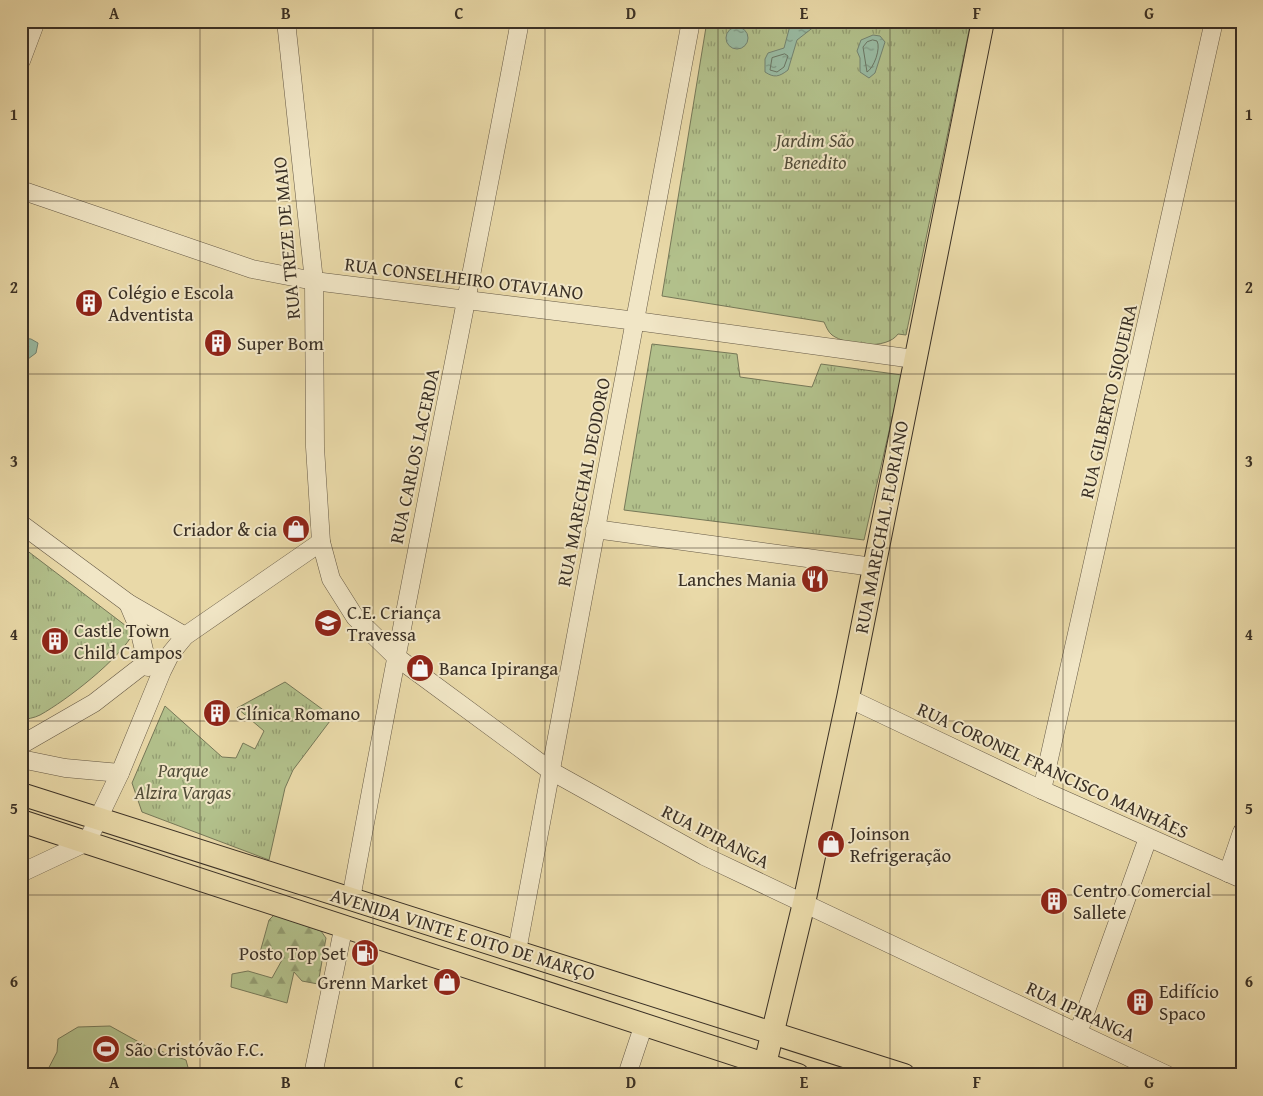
<svg xmlns="http://www.w3.org/2000/svg" width="1263" height="1096" viewBox="0 0 1263 1096" font-family="'Gentium Book Plus',serif">
<style>
.green{fill:#b2c08b;stroke:#767858}
.forest{fill:url(#forest-firs);stroke:#767858}
.park{fill:url(#park-tufts);stroke:#767858}
.water{fill:url(#water-ripples);stroke:#738371}
.lines{fill:none;stroke-linecap:round;stroke-linejoin:round}
.shore{stroke:#6a7664;stroke-width:1}
.minor-casing{stroke:#665a46;stroke-width:19}
.major-casing{stroke:#3a3025;stroke-width:24}
.minor{stroke:#f1e6c6;stroke-width:18}
.major{stroke:#e9d9a8;stroke-width:22}
.grid{fill:none;stroke:#3a3025;stroke-width:1;stroke-opacity:0.55}
.labels{text-anchor:middle;stroke-width:4;stroke-linejoin:round;paint-order:stroke}
.park-label{font-size:19px;font-style:italic;fill:#524d39;stroke:#f1e6c6}
.street-label{font-size:19px;fill:#3a3025;stroke:#f1e6c6}
.poi-label{font-size:19px;fill:#3a3025;stroke:#f1e6c6;text-anchor:start}
.neatline{fill:none;stroke:#3a3025;stroke-width:2}
.grid-label{font-size:16px;text-anchor:middle;font-weight:bold;fill:#3a3025}
</style>
<defs>
<pattern id="forest-firs" width="22" height="20" patternUnits="userSpaceOnUse" patternTransform="scale(1.25)"><rect width="22" height="20" fill="#b2c08b"/><path d="M5 1l3.5 6h-7zM16 11l3.5 6h-7z" fill="#929c71"/></pattern>
<pattern id="park-tufts" width="24" height="20" patternUnits="userSpaceOnUse" patternTransform="scale(1.25)"><rect width="24" height="20" fill="#b2c08b"/><path d="M3 7l-1-3M5 7V3M7 7l1-3M15 17l-1-3M17 17v-4M19 17l1-3" fill="none" stroke="#929c71"/></pattern>
<pattern id="water-ripples" width="26" height="14" patternUnits="userSpaceOnUse" patternTransform="scale(1.25)"><rect width="26" height="14" fill="#99bba3"/><path d="M2 4q2-2 4 0t4 0M15 11q2-2 4 0t4 0" fill="none" stroke="#7e9885"/></pattern>
</defs>
<rect width="100%" height="100%" fill="#e9d9a8"/>
<filter id="stains"><feTurbulence type="fractalNoise" baseFrequency=".004" numOctaves="4"/><feColorMatrix values="0 0 0 0 .2 0 0 0 0 .09 0 0 0 0 .02 0 0 0 .5 -.17"/></filter>
<radialGradient id="worn" r=".72"><stop offset=".6" stop-color="#630" stop-opacity="0"/><stop offset="1" stop-color="#630" stop-opacity=".3"/></radialGradient>
<path class="green" d="M 110,1026 L 146,1046 L 186,1060 L 190,1075 L 45,1075 L 57,1052 L 58,1039 L 78,1027 Z"/>
<path class="forest" d="M 274,915 L 321,931 L 326,938 L 318,984 L 302,981 L 294,972 L 287,1003 L 231,987 L 232,974 L 248,971 L 272,978 L 282,960 L 273,949 L 259,956 L 269,920 Z"/>
<g class="park">
<path d="M 707,21 L 971,21 L 906,335 L 898,334 C 887,350 847,346 832,335 C 828,332 826,326 824,322 L 662,296 Z"/>
<path d="M 652,344 L 737,354 L 740,377 L 812,387 L 821,364 L 902,375 L 864,540 L 624,510 Z"/>
<path d="M 21,546 L 134,632 C 120,659 67,700 40,715 C 34,718 27,719 21,720 Z"/>
<path d="M 285,682 L 333,717 L 293,770 L 285,788 L 269,860 L 142,812 L 132,783 L 165,706 L 222,757 L 236,758 L 243,743 L 255,749 L 264,731 L 237,708 Z"/>
</g>
<g class="water">
<path d="M 791,22 L 796,27 L 807,22 L 813,23 L 815,26 L 797,40 L 788,70 C 779,77 774,78 765,72 L 765,59 L 768,53 L 784,48 Z"/>
<circle cx="737" cy="38" r="11"/>
<path d="M 873,35 L 880,36 L 885,42 L 875,73 L 869,78 L 860,72 L 860,58 L 857,51 L 861,40 Z"/>
<path d="M 21,338 L 31,339 L 38,343 L 36,353 L 28,359 L 21,358 Z"/>
</g>
<g class="lines">
<g class="shore">
<path d="M 873,40 L 877,41 C 881,48 874,68 867,72 L 863,47 L 867,42 Z"/>
<path d="M 785,54 L 788,56 L 784,67 L 777,72 L 770,70 L 772,58 Z"/>
</g>
<g class="minor-casing">
<g id="minor">
<path d="M 286,21 L 314,281 L 315,447 L 321,542 L 331,579 L 355,617 L 395,656 L 551,771 L 704,856 L 1167,1075"/>
<path d="M 21,61 L 36,21"/>
<path d="M 21,190 L 252,269 L 314,281 L 636,321 L 914,359"/>
<path d="M 21,524 L 128,603 L 185,636"/>
<path d="M 595,529 L 873,567"/>
<path d="M 128,603 L 139,629 L 148,667"/>
<path d="M 848,698 L 1042,790 L 1242,879"/>
<path d="M 21,745 L 94,703 L 143,665 L 147,657"/>
<path d="M 21,759 L 65,768 L 120,773"/>
<path d="M 1042,790 L 1214,21"/>
<path d="M 21,873 L 87,842 L 120,773 L 162,671 L 171,653 L 185,636 L 321,542"/>
<path d="M 1228,873 L 1242,832"/>
<path d="M 351,899 C 404,606 465,314 520,21"/>
<path d="M 517,951 L 691,21"/>
<path d="M 1078,1033 L 1148,838"/>
<path d="M 313,1075 L 344,925"/>
<path d="M 627,1075 L 644,1024"/>
</g>
</g>
<g class="major-casing">
<g id="major">
<path d="M 21,794 L 904,1075"/>
<path d="M 21,821 L 798,1075"/>
<path d="M 765,1064 L 804,903 L 848,698 L 983,21"/>
</g>
</g>
<use href="#minor" class="minor"/>
<use href="#major" class="major"/>
</g>
<path class="grid" d="M 200,21 L 200,1075M 373,21 L 373,1075M 545,21 L 545,1075M 718,21 L 718,1075M 890,21 L 890,1075M 1063,21 L 1063,1075M 21,201 L 1242,201M 21,374 L 1242,374M 21,548 L 1242,548M 21,721 L 1242,721M 21,895 L 1242,895"/>
<defs>
<g id="building-disc" transform="scale(1.4375)"><circle r="9.5" fill="#8f2418" stroke="#f1e6c6"/><path d="M-4-6H4V6H1V3H-1V6H-4ZM-2.5-4.3h1.7v1.8h-1.7ZM.8-4.3h1.7v1.8H.8ZM-2.5-1h1.7V.8h-1.7ZM.8-1h1.7V.8H.8Z" fill="#fff"/></g>
<g id="shop-disc" transform="scale(1.4375)"><circle r="9.5" fill="#8f2418" stroke="#f1e6c6"/><path d="M-5-2.5h2.3a2.7 3.5 0 0 1 5.4 0H5L5.5 6h-11ZM-1.5-2.5h3a1.5 2.3 0 0 0-3 0Z" fill="#fff"/></g>
<g id="restaurant-disc" transform="scale(1.4375)"><circle r="9.5" fill="#8f2418" stroke="#f1e6c6"/><path d="M-5-6h1v4h1v-4h1v4h1v-4h1v5L-1.5 .5V6h-2V.5L-5-1ZM5-6V6H3V1.5H1.5Q1.5-4 5-6Z" fill="#fff"/></g>
<g id="school-disc" transform="scale(1.4375)"><circle r="9.5" fill="#8f2418" stroke="#f1e6c6"/><path d="M0-5L7-2L0 1L-7-2ZM-4 1L0 2.5L4 1V4Q0 6-4 4Z" fill="#fff"/></g>
<g id="fuel-disc" transform="scale(1.4375)"><circle r="9.5" fill="#8f2418" stroke="#f1e6c6"/><path d="M-5.5-6h7V0h2V4h1.3V-2.5L3-4.5l.8-.8L6-3V5H2.5V1h-1V6h-7ZM-4.2-4.7v3.2H.2V-4.7Z" fill="#fff"/></g>
<g id="stadium-disc" transform="scale(1.4375)"><circle r="9.5" fill="#8f2418" stroke="#f1e6c6"/><path d="M0-5a6.5 5 0 1 0 0 10a6.5 5 0 1 0 0-10ZM-3.5-1.8h7v3.6h-7Z" fill="#fff"/></g>
</defs>
<g fill-rule="evenodd">
<use href="#building-disc" x="89" y="303"/>
<use href="#building-disc" x="218" y="343"/>
<use href="#shop-disc" x="296" y="529"/>
<use href="#restaurant-disc" x="815" y="579"/>
<use href="#school-disc" x="328" y="623"/>
<use href="#building-disc" x="55" y="641"/>
<use href="#shop-disc" x="420" y="668"/>
<use href="#building-disc" x="217" y="713"/>
<use href="#shop-disc" x="831" y="844"/>
<use href="#building-disc" x="1054" y="901"/>
<use href="#fuel-disc" x="365" y="953"/>
<use href="#shop-disc" x="447" y="982"/>
<use href="#building-disc" x="1140" y="1002"/>
<use href="#stadium-disc" x="106" y="1049"/>
</g>
<g class="labels">
<g class="park-label">
<text x="815" y="147">Jardim São<tspan x="815" dy="22">Benedito</tspan></text>
<text x="183" y="777">Parque<tspan x="183" dy="22">Alzira Vargas</tspan></text>
</g>
<g class="street-label">
<text transform="translate(286 238) rotate(-95)" y="7">RUA TREZE DE MAIO</text>
<text transform="translate(464 278) rotate(7)" y="7">RUA CONSELHEIRO OTAVIANO</text>
<text transform="translate(1108 401) rotate(-77)" y="7">RUA GILBERTO SIQUEIRA</text>
<text transform="translate(414 456) rotate(-78)" y="7">RUA CARLOS LACERDA</text>
<text transform="translate(583 482) rotate(-79)" y="7">RUA MARECHAL DEODORO</text>
<text transform="translate(881 527) rotate(-79)" y="7">RUA MARECHAL FLORIANO</text>
<text transform="translate(1053 770) rotate(25)" y="7">RUA CORONEL FRANCISCO MANHÃES</text>
<text transform="translate(716 836) rotate(27)" y="7">RUA IPIRANGA</text>
<text transform="translate(463 934) rotate(17)" y="7">AVENIDA VINTE E OITO DE MARÇO</text>
<text transform="translate(1081 1011) rotate(25)" y="7">RUA IPIRANGA</text>
</g>
<g class="poi-label">
<text x="108" y="299">Colégio e Escola<tspan x="108" dy="22">Adventista</tspan></text>
<text x="237" y="350">Super Bom</text>
<text x="277" y="536" text-anchor="end">Criador &amp; cia</text>
<text x="796" y="586" text-anchor="end">Lanches Mania</text>
<text x="347" y="619">C.E. Criança<tspan x="347" dy="22">Travessa</tspan></text>
<text x="74" y="637">Castle Town<tspan x="74" dy="22">Child Campos</tspan></text>
<text x="439" y="675">Banca Ipiranga</text>
<text x="236" y="720">Clínica Romano</text>
<text x="850" y="840">Joinson<tspan x="850" dy="22">Refrigeração</tspan></text>
<text x="1073" y="897">Centro Comercial<tspan x="1073" dy="22">Sallete</tspan></text>
<text x="346" y="960" text-anchor="end">Posto Top Set</text>
<text x="428" y="989" text-anchor="end">Grenn Market</text>
<text x="1159" y="998">Edifício<tspan x="1159" dy="22">Spaco</tspan></text>
<text x="125" y="1056">São Cristóvão F.C.</text>
</g>
</g>
<rect width="1263" height="1096" fill="none" stroke="#e9d9a8" stroke-width="55"/>
<rect x="28" y="28" width="1208" height="1040" class="neatline"/>
<g class="grid-label">
<text x="114" y="19">A</text>
<text x="286" y="19">B</text>
<text x="459" y="19">C</text>
<text x="631" y="19">D</text>
<text x="804" y="19">E</text>
<text x="977" y="19">F</text>
<text x="1149" y="19">G</text>
<text x="14" y="120">1</text>
<text x="1249" y="120">1</text>
<text x="14" y="293">2</text>
<text x="1249" y="293">2</text>
<text x="14" y="467">3</text>
<text x="1249" y="467">3</text>
<text x="14" y="640">4</text>
<text x="1249" y="640">4</text>
<text x="14" y="814">5</text>
<text x="1249" y="814">5</text>
<text x="14" y="987">6</text>
<text x="1249" y="987">6</text>
<text x="114" y="1088">A</text>
<text x="286" y="1088">B</text>
<text x="459" y="1088">C</text>
<text x="631" y="1088">D</text>
<text x="804" y="1088">E</text>
<text x="977" y="1088">F</text>
<text x="1149" y="1088">G</text>
</g>
<rect width="100%" height="100%" filter="url(#stains)"/>
<rect width="100%" height="100%" fill="url(#worn)"/>
</svg>
